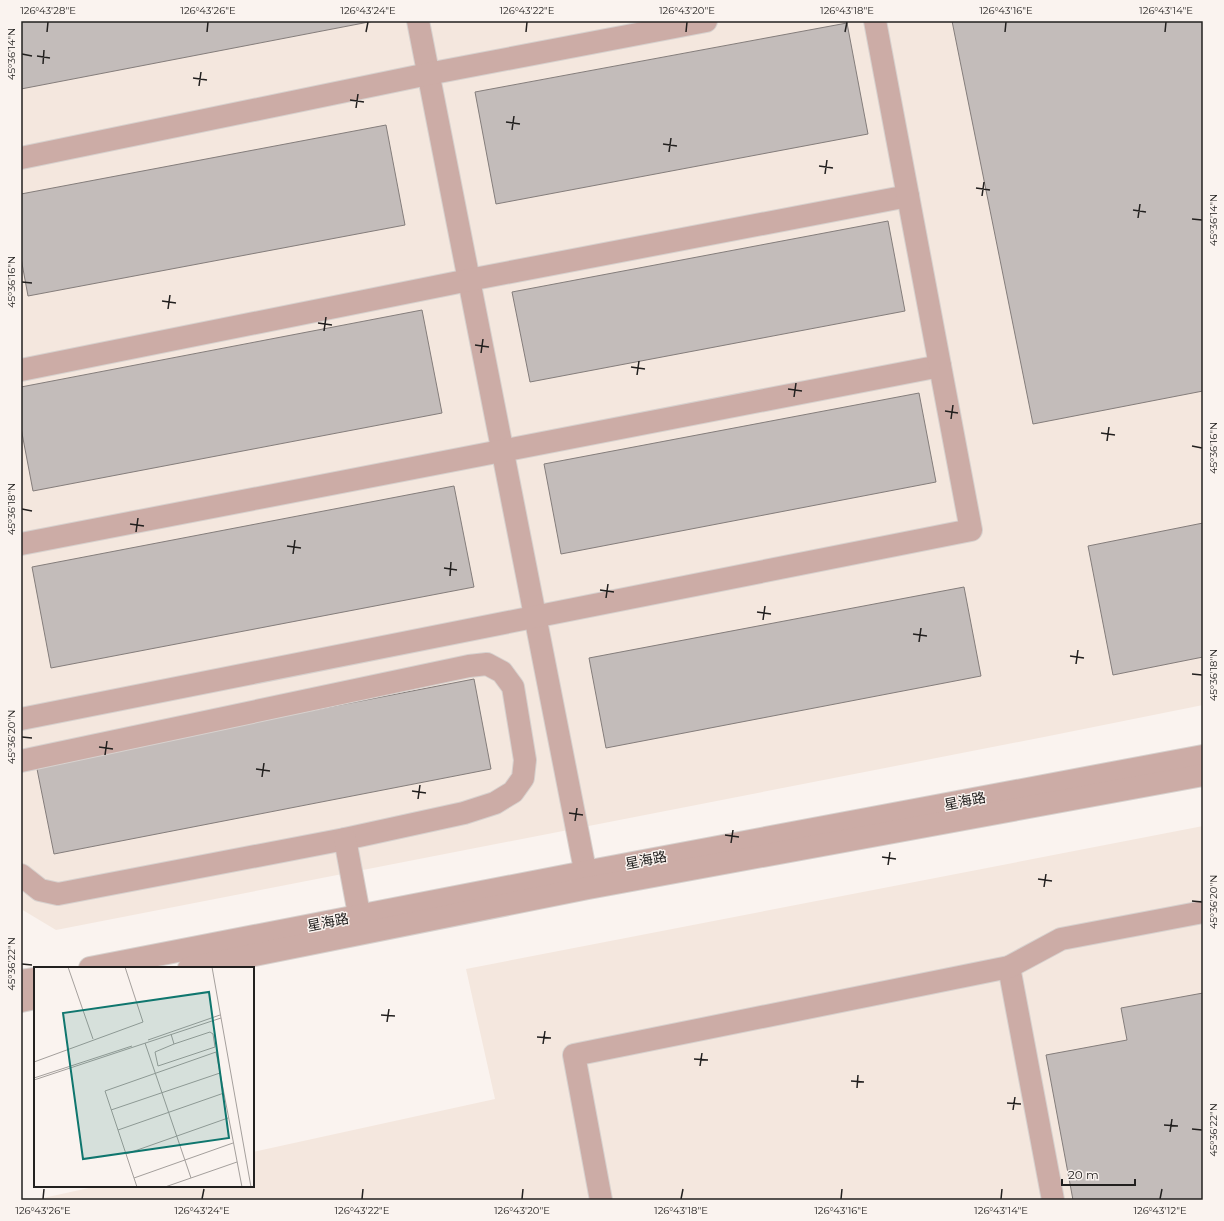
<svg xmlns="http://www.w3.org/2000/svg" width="1224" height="1221" viewBox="0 0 1224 1221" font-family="Montserrat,'Noto Sans SC',sans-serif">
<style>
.built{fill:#f4e7de}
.building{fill:#c3bcba;stroke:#847d7b}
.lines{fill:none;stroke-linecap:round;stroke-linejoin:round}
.minor-casing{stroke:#d7d1ce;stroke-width:24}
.minor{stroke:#ccaca6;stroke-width:22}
.ticks{fill:none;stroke:#22201f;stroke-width:1.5}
.labels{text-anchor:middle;stroke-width:3;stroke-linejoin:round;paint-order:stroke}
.street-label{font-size:14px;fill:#22201f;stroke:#faf3ef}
.inset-road{fill:none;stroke:#a49f9c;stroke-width:1}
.view{fill:#0f766e;fill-opacity:0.15;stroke:#0f766e;stroke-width:2}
.inset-edge{fill:none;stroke:#22201f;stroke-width:2}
.neatline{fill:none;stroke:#22201f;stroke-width:1.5}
.ticks-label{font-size:10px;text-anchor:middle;fill:#22201f}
</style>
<rect width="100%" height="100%" fill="#faf3ef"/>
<g class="built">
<path d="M 21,21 L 1203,21 L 1203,705 L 1049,736 L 56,930 L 21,909 Z"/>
<path d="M 1203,826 L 1203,1200 L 34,1200 L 98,1186 L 253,1186 L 253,1152 L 495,1099 L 466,969 Z"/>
</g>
<g class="building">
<path d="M 21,21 L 374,21 L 21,89 Z"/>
<path d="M 952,21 L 1203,21 L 1203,391 L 1033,424 Z"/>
<path d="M 847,23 L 868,134 L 496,204 L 475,92 Z"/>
<path d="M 386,125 L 405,225 L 28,296 L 21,258 L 21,194 Z"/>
<path d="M 888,221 L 905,311 L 530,382 L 512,292 Z"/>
<path d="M 422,310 L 442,413 L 33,491 L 21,428 L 21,387 Z"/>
<path d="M 919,393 L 936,482 L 561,554 L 544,464 Z"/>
<path d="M 454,486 L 474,587 L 51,668 L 32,567 Z"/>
<path d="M 1203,523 L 1203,657 L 1113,675 L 1088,546 Z"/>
<path d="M 964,587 L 981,676 L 606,748 L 589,658 Z"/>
<path d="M 474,679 L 491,769 L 54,854 L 36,764 Z"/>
<path d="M 1203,993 L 1203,1200 L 1073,1200 L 1046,1055 L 1127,1040 L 1121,1008 Z"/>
</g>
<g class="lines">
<g class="minor-casing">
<g id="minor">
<path d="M 418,21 L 588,885"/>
<path d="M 21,158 L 428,74 L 706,21"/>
<path d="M 21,370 L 469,280 L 908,196"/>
<path d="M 21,544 L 940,366"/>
<path d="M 21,719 L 971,530 L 875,21"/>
<path d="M 21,761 L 469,666 L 487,664 L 502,672 L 513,687 L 525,760 L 523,778 L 513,792 L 495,803 L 464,813 L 345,839 L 58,894 L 40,890 L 21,875"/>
<path d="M 345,839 L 362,930"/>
<path d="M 1009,967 L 1053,1200"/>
<path d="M 90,968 L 585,872 L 1203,756"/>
<path d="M 189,968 L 588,888 L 1203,775"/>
<path d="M 21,981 L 35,979"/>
<path d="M 21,1001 L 35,998"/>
<path d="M 601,1200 L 574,1055 L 1009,967 L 1061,939 L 1203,912"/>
</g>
</g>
<use href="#minor" class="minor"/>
</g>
<path class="ticks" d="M 47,32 L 48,22M 207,32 L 208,22M 366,32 L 368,22M 526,32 L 527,22M 686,32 L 687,22M 845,32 L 847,22M 1005,32 L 1006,22M 1165,32 L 1166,22M 22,54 L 32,56M 37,56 L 50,58M 43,64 L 44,50M 193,78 L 207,80M 199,86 L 201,72M 350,100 L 364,102M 356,108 L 358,94M 506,122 L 520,124M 512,130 L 514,116M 663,144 L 677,146M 669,152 L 671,138M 819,166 L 833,168M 825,174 L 827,160M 976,188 L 990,190M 982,196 L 984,182M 1133,210 L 1146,212M 1138,218 L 1140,204M 1192,219 L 1202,220M 22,282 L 32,283M 162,301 L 176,303M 168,309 L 170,295M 318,323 L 332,325M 324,331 L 326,317M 475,345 L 489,347M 481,353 L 483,339M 631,367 L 645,369M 637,375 L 639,361M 788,389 L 802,391M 794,397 L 796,383M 945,411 L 958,413M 951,419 L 953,405M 1101,433 L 1115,435M 1107,441 L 1109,427M 1192,446 L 1202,448M 22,509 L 32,511M 130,524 L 144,526M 136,532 L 138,518M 287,546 L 301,548M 293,554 L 295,540M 444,568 L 457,570M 450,576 L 451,562M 600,590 L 614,592M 606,598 L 608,584M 757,612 L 771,614M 763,620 L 765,606M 913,634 L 927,636M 919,642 L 921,628M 1070,656 L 1084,658M 1076,664 L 1078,650M 1192,674 L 1202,675M 22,737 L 32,738M 99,747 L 113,749M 105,755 L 107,741M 256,769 L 270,771M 262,777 L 264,763M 412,791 L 426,793M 418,799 L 420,785M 569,813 L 583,815M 575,821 L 577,808M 725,835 L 739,837M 731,843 L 733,830M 882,857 L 896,859M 888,865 L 890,852M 1038,879 L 1052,881M 1044,887 L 1046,874M 1192,901 L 1202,902M 22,964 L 32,965M 381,1015 L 395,1016M 387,1022 L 389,1009M 537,1037 L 551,1038M 543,1044 L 545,1031M 694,1059 L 708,1060M 700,1066 L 702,1053M 851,1081 L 864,1082M 857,1088 L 858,1075M 1007,1103 L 1021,1104M 1013,1110 L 1015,1097M 1164,1125 L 1178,1126M 1192,1129 L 1202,1130M 1170,1132 L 1172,1119M 43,1199 L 44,1189M 202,1199 L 204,1189M 362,1199 L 363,1189M 522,1199 L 523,1189M 681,1199 L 683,1189M 841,1199 L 842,1189M 1001,1199 L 1002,1189M 1160,1199 L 1162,1189"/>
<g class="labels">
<g class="street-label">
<text transform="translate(965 801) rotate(-11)" y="5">星海路</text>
<text transform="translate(646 860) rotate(-11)" y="5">星海路</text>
<text transform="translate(328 922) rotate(-11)" y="5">星海路</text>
</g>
</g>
<g transform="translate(34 967)">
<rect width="220" height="220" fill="#faf3ef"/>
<path class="inset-road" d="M 34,0 L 59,72M 178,0 L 217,220M 137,67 L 140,77 L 176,65 L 179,67 L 181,80 L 124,99 L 121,85 L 140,77M 114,73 L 186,48M 111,76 L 157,211M 0,95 L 109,55 L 91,0M 0,111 L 98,79M 0,113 L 187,51M 77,143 L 186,106M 84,163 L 190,126M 92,187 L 194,151M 100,211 L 199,176M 103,220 L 71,124 L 182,85 L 208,220M 131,220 L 203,195"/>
<path class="view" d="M 175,25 L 195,171 L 49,192 L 29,46 Z"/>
<rect width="220" height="220" class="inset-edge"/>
</g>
<rect width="1224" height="1221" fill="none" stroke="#faf3ef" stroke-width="44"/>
<path d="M1062 1179v6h73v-6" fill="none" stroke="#22201f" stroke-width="2"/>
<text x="1068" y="1179" font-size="12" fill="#22201f" stroke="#faf3ef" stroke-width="3" paint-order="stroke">20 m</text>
<rect x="22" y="22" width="1180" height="1177" class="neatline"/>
<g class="ticks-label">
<text x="48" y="14">126°43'28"E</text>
<text x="208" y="14">126°43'26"E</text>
<text x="368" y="14">126°43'24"E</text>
<text x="527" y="14">126°43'22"E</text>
<text x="687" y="14">126°43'20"E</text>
<text x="847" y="14">126°43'18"E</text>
<text x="1006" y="14">126°43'16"E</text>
<text x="1166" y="14">126°43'14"E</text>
<text transform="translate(11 54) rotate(-90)" y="4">45°36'14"N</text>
<text transform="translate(1213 220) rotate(-90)" y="4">45°36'14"N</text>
<text transform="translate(11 282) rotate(-90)" y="4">45°36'16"N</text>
<text transform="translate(1213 448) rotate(-90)" y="4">45°36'16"N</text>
<text transform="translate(11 509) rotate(-90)" y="4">45°36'18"N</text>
<text transform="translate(1213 675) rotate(-90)" y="4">45°36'18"N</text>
<text transform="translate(11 737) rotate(-90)" y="4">45°36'20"N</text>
<text transform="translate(1213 902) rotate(-90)" y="4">45°36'20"N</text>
<text transform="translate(11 964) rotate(-90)" y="4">45°36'22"N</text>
<text transform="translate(1213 1130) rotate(-90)" y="4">45°36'22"N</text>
<text x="43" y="1214">126°43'26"E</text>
<text x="202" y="1214">126°43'24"E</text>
<text x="362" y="1214">126°43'22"E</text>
<text x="522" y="1214">126°43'20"E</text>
<text x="681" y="1214">126°43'18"E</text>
<text x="841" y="1214">126°43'16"E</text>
<text x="1001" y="1214">126°43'14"E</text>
<text x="1160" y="1214">126°43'12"E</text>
</g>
</svg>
